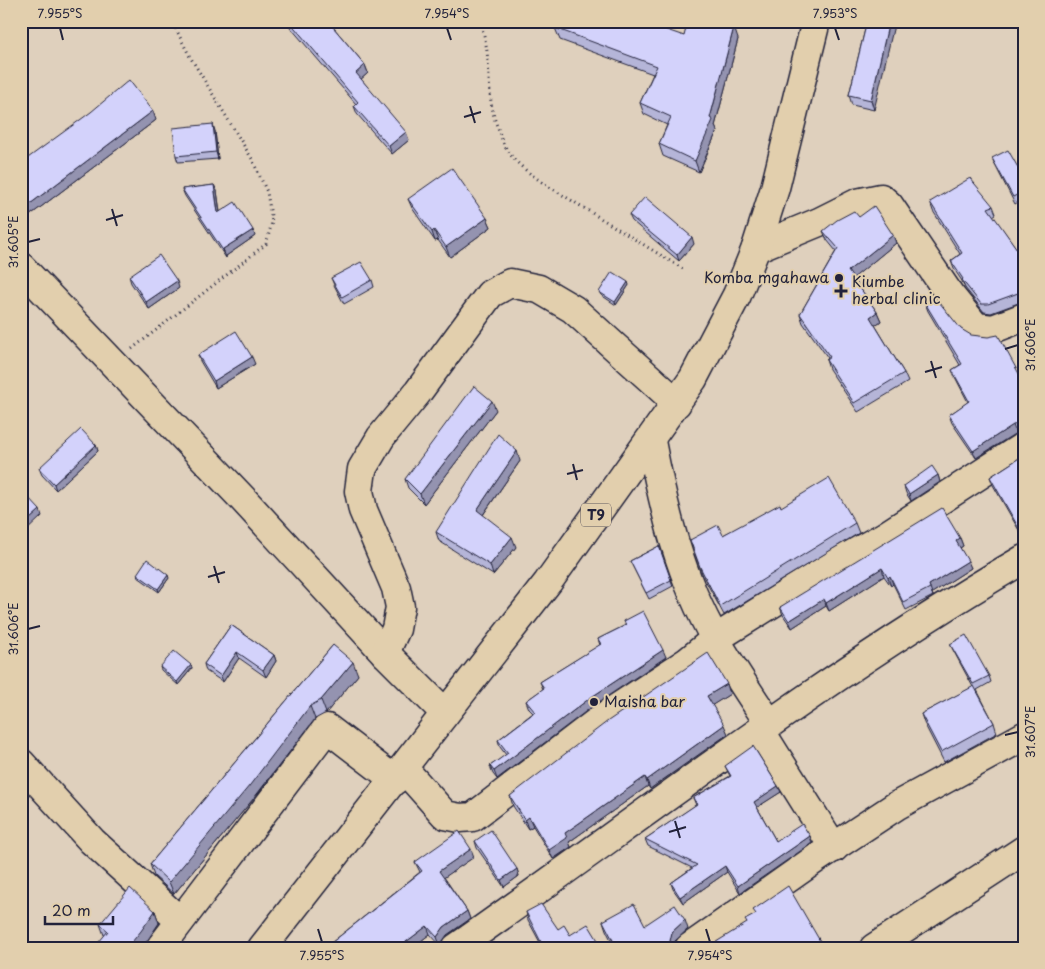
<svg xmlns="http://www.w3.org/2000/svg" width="1045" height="969" viewBox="0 0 1045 969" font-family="'Playpen Sans',sans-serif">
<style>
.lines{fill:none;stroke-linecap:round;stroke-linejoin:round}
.minor-casing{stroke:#22223b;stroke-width:31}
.highway-casing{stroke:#22223b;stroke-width:31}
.path{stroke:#22223b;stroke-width:3;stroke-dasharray:1 4;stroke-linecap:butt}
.minor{stroke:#e2cfad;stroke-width:28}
.highway{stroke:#e2cfad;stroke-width:28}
.wall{fill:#b5b5d8;stroke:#22223b}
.shaded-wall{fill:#9493b0;stroke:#22223b}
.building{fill:#d3d2fb;stroke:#22223b}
.ticks{fill:none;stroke:#22223b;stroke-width:2}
.poi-dot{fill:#22223b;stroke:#e2cfad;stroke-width:2}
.labels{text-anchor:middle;stroke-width:4;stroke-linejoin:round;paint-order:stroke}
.shield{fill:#e2cfad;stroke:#5c565d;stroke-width:1}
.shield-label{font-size:14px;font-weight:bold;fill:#22223b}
.poi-label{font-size:15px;fill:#22223b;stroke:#e2cfad;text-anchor:start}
.neatline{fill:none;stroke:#22223b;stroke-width:2}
.ticks-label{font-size:12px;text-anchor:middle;fill:#22223b}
</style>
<rect width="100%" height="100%" fill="#dfd0bd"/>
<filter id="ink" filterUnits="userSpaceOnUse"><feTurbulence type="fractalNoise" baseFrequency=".02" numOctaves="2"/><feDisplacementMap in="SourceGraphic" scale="10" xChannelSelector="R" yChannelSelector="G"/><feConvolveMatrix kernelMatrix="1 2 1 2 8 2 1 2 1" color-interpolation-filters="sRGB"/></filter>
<g filter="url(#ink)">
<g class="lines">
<g class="minor-casing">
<g id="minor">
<path d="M 756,248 L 819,222 L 857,203 L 881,198 L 889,205 L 950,295 L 976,327 L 993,329 L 1024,317"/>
<path d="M 21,267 L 242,498 L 385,653 L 445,713"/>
<path d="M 651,441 C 664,510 680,578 716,640 C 732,668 751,696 769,723"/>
<path d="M 385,653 L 396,629 L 400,607 L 396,588 L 363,510 L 359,491 L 362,469 L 381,437 L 418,392 L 490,294 L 510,283 L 539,289 L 573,309 L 677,403"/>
<path d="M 760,730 L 834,848"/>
<path d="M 21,763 L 92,841 L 180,921"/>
<path d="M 404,769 L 445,815 L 460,818 L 473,817 L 602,718 L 687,662 L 715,639 L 835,564 L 885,536 L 1024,446"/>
<path d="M 160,948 L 327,728 L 395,780"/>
<path d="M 456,948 C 644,816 825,675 1024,559"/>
<path d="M 689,948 L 814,860 L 896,806 L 1024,736"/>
<path d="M 874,948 L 1024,850"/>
</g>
</g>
<g class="highway-casing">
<path id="highway" d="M 262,948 L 548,582 L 693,379 L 737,295 L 756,248 L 775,188 L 816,21"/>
</g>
<g class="path">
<path d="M 479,21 C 494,54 484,92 497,126 C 500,135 504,147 510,154 C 526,176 564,195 587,210 C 620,230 652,250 685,270"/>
<path d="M 132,349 L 266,244 L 272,222 L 267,192 L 252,159 L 189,55 L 172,21"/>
</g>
<use href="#minor" class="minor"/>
<use href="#highway" class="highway"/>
</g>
<g class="wall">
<path d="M 285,21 L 328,21 L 365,65 L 368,73 L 361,79 L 409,140 L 392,154 L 357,114 L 354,106 L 356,104 Z"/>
<path d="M 867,21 L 874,110 L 852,105 L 849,95 Z"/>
<path d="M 727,24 L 738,39 L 715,126 L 717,131 L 699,172 L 663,156 L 659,144 L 667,125 L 644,114 L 640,103 L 653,74 L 560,40 L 555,28 L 684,36 Z"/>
<path d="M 156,120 L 29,216 L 21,205 L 21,163 Z"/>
<path d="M 215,131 L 218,159 L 178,162 L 176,156 Z"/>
<path d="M 992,158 L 1024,178 L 1024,199 L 1015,204 L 995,165 Z"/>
<path d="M 214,185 L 217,191 L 220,212 L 255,236 L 226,256 L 226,258 L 185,196 L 182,189 Z"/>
<path d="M 408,199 L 487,218 L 491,227 L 450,257 L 438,240 L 435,241 L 412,208 Z"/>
<path d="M 930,202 L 993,206 L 996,214 L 993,216 L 1024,259 L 1024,300 L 1021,302 L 991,313 L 984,312 L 965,288 L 962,281 L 954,269 L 951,261 L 960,254 L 933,211 Z"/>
<path d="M 629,215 L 694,244 L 679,261 L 632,221 Z"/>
<path d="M 859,217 L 896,243 L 853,278 L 877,312 L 881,321 L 875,325 L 904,373 L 908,382 L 858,412 L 829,369 L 826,360 L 828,358 L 803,323 L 800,314 L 836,251 L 827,240 L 823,231 Z"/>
<path d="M 129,276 L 179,288 L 149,309 L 131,283 Z"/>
<path d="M 331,278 L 372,280 L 374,287 L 344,304 L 334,285 Z"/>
<path d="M 629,285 L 616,305 L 601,295 L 599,292 Z"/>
<path d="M 925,303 L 961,329 L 1024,383 L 1024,430 L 1016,433 L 976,458 L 952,423 L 949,415 L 968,402 L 955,377 L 952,370 L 960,365 L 928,311 Z"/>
<path d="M 198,355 L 255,364 L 216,388 L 200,361 Z"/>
<path d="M 496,410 L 424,504 L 408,488 L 405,479 Z"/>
<path d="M 96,445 L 98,451 L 56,490 L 42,475 L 39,468 Z"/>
<path d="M 1024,455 L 1024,539 L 993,485 L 990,477 Z"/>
<path d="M 520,461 L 483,515 L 516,547 L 493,575 L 439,541 L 436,532 Z"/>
<path d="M 938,475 L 940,482 L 911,501 L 906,493 L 904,486 Z"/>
<path d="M 781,507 L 855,523 L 859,533 L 724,615 L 703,576 L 690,540 L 723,535 Z"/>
<path d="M 960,538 L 963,546 L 960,548 L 971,568 L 932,593 L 933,596 L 906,610 L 893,584 L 891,586 L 884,576 L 829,611 L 826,606 L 792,628 L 783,615 L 780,607 Z"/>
<path d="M 659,546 L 673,586 L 649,599 L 630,561 Z"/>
<path d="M 137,574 L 169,578 L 159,592 L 138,577 Z"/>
<path d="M 624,621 L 666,657 L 593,706 L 497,779 L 493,774 L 490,766 L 506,755 L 500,747 L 498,740 L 533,713 L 529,709 L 526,701 L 543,689 L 540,682 L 600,645 L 598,639 L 626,625 Z"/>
<path d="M 231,625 L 274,655 L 276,661 L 266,677 L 239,658 L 223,682 L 206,671 L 204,664 Z"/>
<path d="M 950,644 L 989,676 L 991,682 L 977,690 L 994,723 L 997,733 L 944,762 L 924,723 L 921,714 L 973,687 L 953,650 Z"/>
<path d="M 333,645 L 358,675 L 326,713 L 315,719 L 254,798 L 174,894 L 154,876 L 150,864 Z"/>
<path d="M 191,665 L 192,668 L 178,685 L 161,670 L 160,667 Z"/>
<path d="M 727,684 L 730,694 L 712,705 L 728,734 L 650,789 L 648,786 L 569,842 L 571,847 L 553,859 L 533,826 L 528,829 L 513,806 L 510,796 Z"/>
<path d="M 725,766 L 781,792 L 757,807 L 776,841 L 810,836 L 812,843 L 740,893 L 727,872 L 683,903 L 673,889 L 671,883 L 692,868 L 648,846 L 645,839 L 696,805 L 693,798 L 730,776 Z"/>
<path d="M 475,841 L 517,869 L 519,876 L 504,887 L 477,848 Z"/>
<path d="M 474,857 L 444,877 L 467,911 L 470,919 L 447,935 L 440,945 L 430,934 L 412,948 L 326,948 L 326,947 L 420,872 L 415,862 Z"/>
<path d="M 155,911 L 159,923 L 145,944 L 104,935 L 100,924 Z"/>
<path d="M 526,912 L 570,935 L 599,942 L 601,948 L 543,948 L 528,920 Z"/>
<path d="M 603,921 L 645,925 L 688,929 L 675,941 L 674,948 L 615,948 L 606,930 Z"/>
</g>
<g class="shaded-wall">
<path d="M 889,21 L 895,21 L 874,110 L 871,100 Z"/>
<path d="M 734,27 L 738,39 L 715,126 L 717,131 L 699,172 L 695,161 L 710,118 Z"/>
<path d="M 365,65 L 368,73 L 359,81 L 356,73 Z"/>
<path d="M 153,111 L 156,120 L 29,216 L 26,207 Z"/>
<path d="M 213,124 L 215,131 L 218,159 L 216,152 Z"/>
<path d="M 406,132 L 409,140 L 392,154 L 389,146 Z"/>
<path d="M 214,185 L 217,191 L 221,220 L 218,213 Z"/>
<path d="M 487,218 L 491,227 L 450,257 L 446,247 Z"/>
<path d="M 253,230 L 255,236 L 226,256 L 226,258 L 223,249 Z"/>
<path d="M 434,230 L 438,240 L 435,241 L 432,232 Z"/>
<path d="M 893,235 L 896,243 L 851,280 L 848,271 Z"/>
<path d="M 692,237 L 694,244 L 679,261 L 677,255 Z"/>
<path d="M 177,281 L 179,288 L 149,309 L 146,302 Z"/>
<path d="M 628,282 L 629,285 L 616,305 L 615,302 Z"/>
<path d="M 1024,289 L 1024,300 L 1021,302 L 1018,293 Z"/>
<path d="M 877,312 L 881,321 L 874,326 L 870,317 Z"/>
<path d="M 252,357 L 255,364 L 216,388 L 214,381 Z"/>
<path d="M 492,401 L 496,410 L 424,504 L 420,494 Z"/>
<path d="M 1013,425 L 1016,433 L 976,458 L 973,451 Z"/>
<path d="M 96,445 L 98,451 L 56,490 L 54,484 Z"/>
<path d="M 517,451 L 520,461 L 480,519 L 477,510 Z"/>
<path d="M 938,475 L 940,482 L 911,501 L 909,494 Z"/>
<path d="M 40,510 L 42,516 L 21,536 L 21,527 Z"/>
<path d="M 512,537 L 516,547 L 493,575 L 490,565 Z"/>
<path d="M 960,538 L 963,546 L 958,549 L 956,541 Z"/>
<path d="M 968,561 L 971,568 L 932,593 L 933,596 L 929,585 Z"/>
<path d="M 882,568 L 884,576 L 829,611 L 826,603 Z"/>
<path d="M 168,575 L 169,578 L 159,592 L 158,589 Z"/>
<path d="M 890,576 L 893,584 L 891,586 L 888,578 Z"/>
<path d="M 824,599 L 826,606 L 792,628 L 789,621 Z"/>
<path d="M 663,650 L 666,657 L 593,706 L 497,779 L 494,771 L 590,698 Z"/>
<path d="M 237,652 L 239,658 L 223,682 L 221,676 Z"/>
<path d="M 274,655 L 276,661 L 266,677 L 263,670 Z"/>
<path d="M 353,662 L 358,675 L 326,713 L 321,700 Z"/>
<path d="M 191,665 L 192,668 L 178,685 L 177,682 Z"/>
<path d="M 727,684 L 730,694 L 711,706 L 707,696 Z"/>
<path d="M 310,706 L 315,719 L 254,798 L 174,894 L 169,882 Z"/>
<path d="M 724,725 L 728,734 L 650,789 L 647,780 Z"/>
<path d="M 645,777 L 648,786 L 569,842 L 571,847 L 553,859 L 549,850 L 565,833 Z"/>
<path d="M 778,786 L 781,792 L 756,808 L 754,802 Z"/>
<path d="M 529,817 L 533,826 L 528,829 L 525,820 Z"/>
<path d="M 810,836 L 812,843 L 740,893 L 738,886 Z"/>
<path d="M 471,849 L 474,857 L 442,879 L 439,871 Z"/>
<path d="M 725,866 L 727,872 L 683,903 L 680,897 Z"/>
<path d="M 517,869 L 519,876 L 504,887 L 501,880 Z"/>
<path d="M 155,911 L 159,923 L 145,944 L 142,948 L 127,948 Z"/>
<path d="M 467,911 L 470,919 L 447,935 L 440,945 L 437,937 L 444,927 Z"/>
<path d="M 685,920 L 688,929 L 675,941 L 674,948 L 673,948 L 670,941 L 672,932 Z"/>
<path d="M 427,926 L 430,934 L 412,948 L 398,948 Z"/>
</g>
<g class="building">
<path d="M 289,21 L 328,21 L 365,65 L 356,73 L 406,132 L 389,146 L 354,106 L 358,102 Z"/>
<path d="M 558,21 L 641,21 L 684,36 L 688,21 L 721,21 L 734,27 L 710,118 L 713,120 L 695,161 L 659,144 L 671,117 L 640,103 L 657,66 L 555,28 Z"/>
<path d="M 867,21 L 889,21 L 871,100 L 849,95 Z"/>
<path d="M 129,80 L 153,111 L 26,207 L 21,200 L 21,163 L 91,112 Z"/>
<path d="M 213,124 L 216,152 L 176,156 L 173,128 Z"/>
<path d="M 1008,150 L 1024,178 L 1024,191 L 1013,197 L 992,158 Z"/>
<path d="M 452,168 L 487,218 L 446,247 L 434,230 L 432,232 L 408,199 Z"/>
<path d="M 970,178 L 993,206 L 988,208 L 1024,259 L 1024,289 L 1018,293 L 988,304 L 981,304 L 962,280 L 963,279 L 951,261 L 962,253 L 930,202 Z"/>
<path d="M 214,185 L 218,213 L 235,202 L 253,230 L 223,249 L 224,252 L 182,189 Z"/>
<path d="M 645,197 L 692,237 L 677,255 L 629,215 Z"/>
<path d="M 874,206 L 893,235 L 848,271 L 877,312 L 870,317 L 904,373 L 854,403 L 826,360 L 830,357 L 800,314 L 838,248 L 823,231 L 837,220 L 854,211 L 859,217 Z"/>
<path d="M 159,255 L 177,281 L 146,302 L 129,276 Z"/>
<path d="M 361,262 L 372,280 L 342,297 L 331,278 Z"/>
<path d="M 612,272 L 628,282 L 615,302 L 599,292 Z"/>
<path d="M 935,297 L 961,329 L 971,335 L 988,337 L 998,335 L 1024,383 L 1024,423 L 1021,423 L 1013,425 L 973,451 L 949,415 L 969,401 L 952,370 L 962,364 L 925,303 Z"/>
<path d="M 236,331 L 252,357 L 214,381 L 198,355 Z"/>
<path d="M 474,386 L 492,401 L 420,494 L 405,479 Z"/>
<path d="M 81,429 L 96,445 L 54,484 L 39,468 Z"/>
<path d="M 498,434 L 517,451 L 477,510 L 512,537 L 490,565 L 436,532 Z"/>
<path d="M 1024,455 L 1024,530 L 1021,532 L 990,477 Z"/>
<path d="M 932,466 L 938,475 L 909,494 L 904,486 Z"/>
<path d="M 829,478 L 855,523 L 720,606 L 700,567 L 690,540 L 718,525 L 723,535 L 780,504 L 781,507 Z"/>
<path d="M 27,496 L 40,510 L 21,527 L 21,501 Z"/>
<path d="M 942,508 L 960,538 L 956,541 L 968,561 L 929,585 L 930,588 L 903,602 L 890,576 L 888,578 L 882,568 L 826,603 L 824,599 L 789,621 L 780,607 Z"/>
<path d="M 659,546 L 671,580 L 646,593 L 630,561 Z"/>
<path d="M 147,559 L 168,575 L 158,589 L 137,574 Z"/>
<path d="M 643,611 L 663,650 L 590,698 L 494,771 L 490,766 L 508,753 L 498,740 L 535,712 L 526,701 L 544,688 L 540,682 L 601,644 L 598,639 L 626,625 L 624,621 Z"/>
<path d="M 231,625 L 274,655 L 263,670 L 237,652 L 221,676 L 204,664 Z"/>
<path d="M 966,635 L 989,676 L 973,684 L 950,644 Z"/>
<path d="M 333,645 L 353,662 L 321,700 L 310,706 L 250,785 L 169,882 L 150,864 Z"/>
<path d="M 174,651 L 191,665 L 177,682 L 160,667 Z"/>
<path d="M 708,653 L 727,684 L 707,696 L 724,725 L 647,780 L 645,777 L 565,833 L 567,838 L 549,850 L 529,817 L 525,820 L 510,796 L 608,721 Z"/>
<path d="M 974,686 L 994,723 L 941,752 L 921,714 Z"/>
<path d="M 753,746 L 778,786 L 754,802 L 776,841 L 802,824 L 810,836 L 738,886 L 725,866 L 680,897 L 671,883 L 697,865 L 645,839 L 697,804 L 693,798 L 731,776 L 725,766 Z"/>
<path d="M 491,830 L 517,869 L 501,880 L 475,841 Z"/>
<path d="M 459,831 L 471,849 L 439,871 L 467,911 L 444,927 L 437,937 L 427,926 L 398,948 L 327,948 L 326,947 L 422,871 L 415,862 Z"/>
<path d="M 788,886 L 824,948 L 699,948 L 702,946 L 708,947 L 747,923 L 745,920 L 756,914 L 753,910 Z"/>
<path d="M 130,888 L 155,911 L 141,931 L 127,948 L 94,948 L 108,931 L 100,924 Z"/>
<path d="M 541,904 L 558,929 L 564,925 L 570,935 L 588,924 L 599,942 L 590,948 L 544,948 L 526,912 Z"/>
<path d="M 634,904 L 645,925 L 675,905 L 685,920 L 672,932 L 670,941 L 673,948 L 654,948 L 652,945 L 646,948 L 617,948 L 603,921 Z"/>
</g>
</g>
<path class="ticks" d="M 60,28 L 63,40M 447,28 L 451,40M 835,28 L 839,40M 470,106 L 475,123M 464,117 L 481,112M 112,209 L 117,226M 106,220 L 123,215M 28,242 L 40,239M 1005,349 L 1018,345M 931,361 L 936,378M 925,372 L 942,367M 573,464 L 577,480M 567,474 L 583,470M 214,566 L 219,583M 208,577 L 225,572M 28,629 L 40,626M 1005,735 L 1018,732M 675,821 L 680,838M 669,832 L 686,827M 318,929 L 322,942M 706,929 L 710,942"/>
<g class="poi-dot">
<circle cx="839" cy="278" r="5"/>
<path d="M838.5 283.5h5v5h5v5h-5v5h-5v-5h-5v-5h5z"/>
<circle cx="594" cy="702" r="5"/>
</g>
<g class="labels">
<rect class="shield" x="581" y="503.5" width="30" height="23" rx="4"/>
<g class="shield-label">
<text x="596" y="520">T9</text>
</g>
<g class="poi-label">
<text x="829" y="283" text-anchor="end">Komba mgahawa</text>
<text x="852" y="287">Kiumbe<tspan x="852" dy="17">herbal clinic</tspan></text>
<text x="604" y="707">Maisha bar</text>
</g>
</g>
<rect width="1045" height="969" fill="none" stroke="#e2cfad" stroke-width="55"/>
<path d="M45 916v8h68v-8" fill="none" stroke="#22223b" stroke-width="2.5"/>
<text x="52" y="916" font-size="15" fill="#22223b" stroke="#e2cfad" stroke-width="4" paint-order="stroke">20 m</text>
<rect x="28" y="28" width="990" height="914" class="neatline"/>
<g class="ticks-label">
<text x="60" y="18">7.955°S</text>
<text x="447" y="18">7.954°S</text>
<text x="835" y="18">7.953°S</text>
<text transform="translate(14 242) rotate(-90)" y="4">31.605°E</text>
<text transform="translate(1031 345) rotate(-90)" y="4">31.606°E</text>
<text transform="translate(14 629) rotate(-90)" y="4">31.606°E</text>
<text transform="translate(1031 732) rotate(-90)" y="4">31.607°E</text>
<text x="322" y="960">7.955°S</text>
<text x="710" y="960">7.954°S</text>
</g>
</svg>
